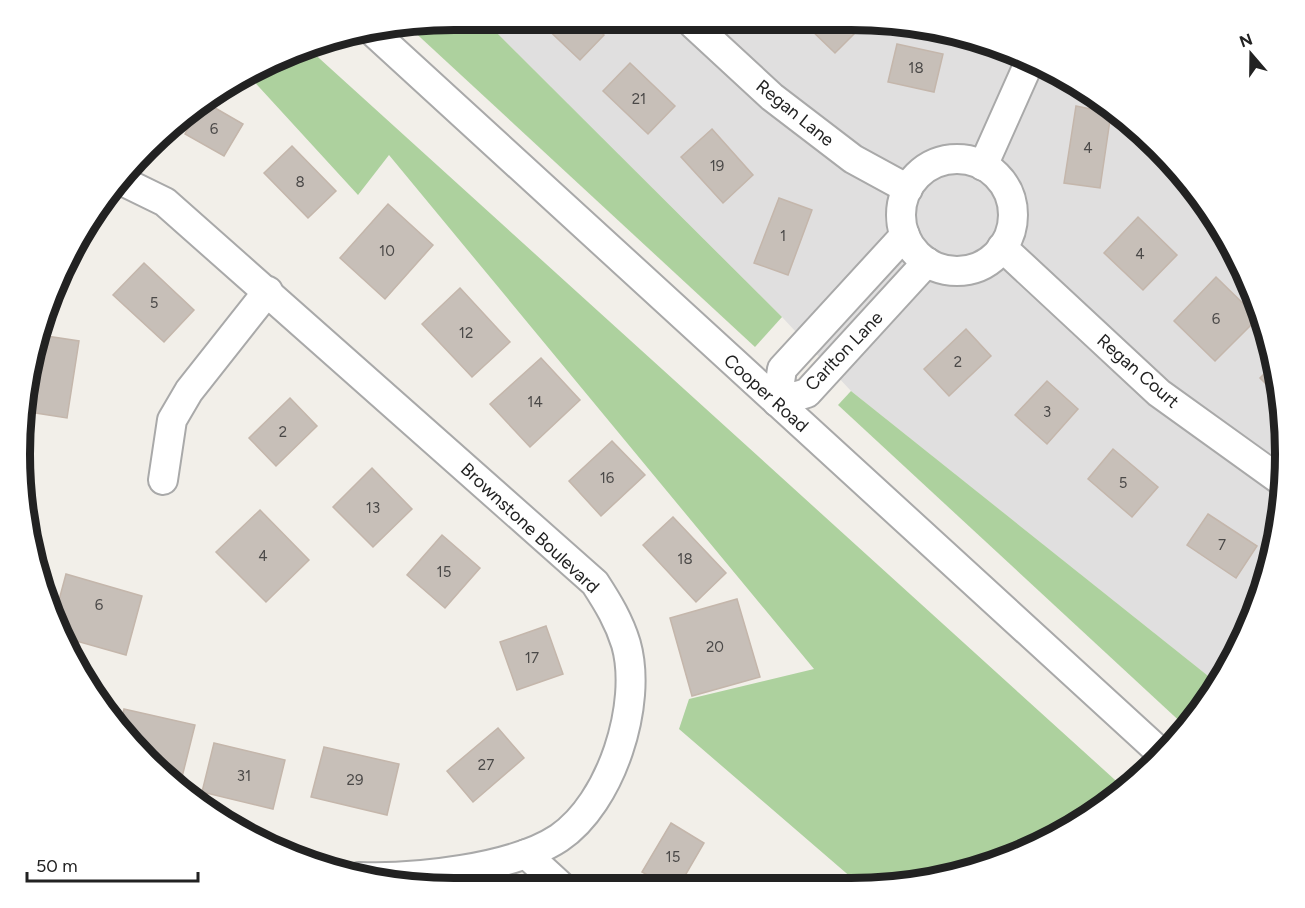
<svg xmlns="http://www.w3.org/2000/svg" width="1305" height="908" viewBox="0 0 1305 908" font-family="Figtree,sans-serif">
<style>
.residential{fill:#e0dfdf}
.forest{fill:#add19e}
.building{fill:#c7bfb8;stroke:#c4b6ab;stroke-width:1.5}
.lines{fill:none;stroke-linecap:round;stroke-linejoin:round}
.minor-casing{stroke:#a9a9a9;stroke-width:32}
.minor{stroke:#fff;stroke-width:28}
.labels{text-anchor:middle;stroke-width:6;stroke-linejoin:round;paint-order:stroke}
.number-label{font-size:15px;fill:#4b4948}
.street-label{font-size:18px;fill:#222;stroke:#fff}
.rim{fill:none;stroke:#222;stroke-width:8}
</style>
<rect width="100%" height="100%" fill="#f2efe9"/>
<path class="residential" d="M 484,20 L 936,28 L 1069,78 L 1177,167 L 1227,236 L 1262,314 L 1282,397 L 1285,482 L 1271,566 L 1241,646 L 1217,683 L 851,391 L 782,317 Z"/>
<g class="forest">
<path d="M 454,20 L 484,20 L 782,317 L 755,347 L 408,26 Z"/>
<path d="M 309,49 L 1125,789 L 1043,844 L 908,885 L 860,885 L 679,729 L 689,699 L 814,669 L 389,155 L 358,195 L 249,76 Z"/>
<path d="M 851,391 L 1217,683 L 1187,728 L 838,405 Z"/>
</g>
<g class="building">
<path d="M 539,21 L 590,22 L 604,35 L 580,60 Z"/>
<path d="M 807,26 L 861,27 L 835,53 Z"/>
<path d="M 897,44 L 943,54 L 934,92 L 888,82 Z"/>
<path d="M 630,63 L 675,106 L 648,134 L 603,91 Z"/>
<path d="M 203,101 L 243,124 L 224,156 L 185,134 Z"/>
<path d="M 1076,106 L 1111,113 L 1100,188 L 1064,183 Z"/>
<path d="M 712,129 L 753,175 L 723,203 L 681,157 Z"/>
<path d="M 292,146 L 336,191 L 308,218 L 264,173 Z"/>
<path d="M 779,198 L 812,210 L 788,275 L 754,263 Z"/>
<path d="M 388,204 L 433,245 L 385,299 L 340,258 Z"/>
<path d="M 1138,217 L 1177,255 L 1143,290 L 1104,253 Z"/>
<path d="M 78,246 L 69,283 L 57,280 Z"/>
<path d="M 144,263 L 194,310 L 164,342 L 113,295 Z"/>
<path d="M 1216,277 L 1258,318 L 1215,361 L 1174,321 Z"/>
<path d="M 460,288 L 510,342 L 472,377 L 422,324 Z"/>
<path d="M 966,329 L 991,356 L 949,396 L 924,369 Z"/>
<path d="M 40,335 L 79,341 L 67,418 L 23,411 L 23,397 Z"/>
<path d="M 541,358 L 580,400 L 530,447 L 490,404 Z"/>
<path d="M 1274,364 L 1282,397 L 1282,400 L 1260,378 Z"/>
<path d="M 1047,381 L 1078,409 L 1047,444 L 1015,415 Z"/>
<path d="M 290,398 L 317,426 L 276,466 L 249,438 Z"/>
<path d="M 612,441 L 645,475 L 601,516 L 569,481 Z"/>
<path d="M 1113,449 L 1158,487 L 1132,517 L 1088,479 Z"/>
<path d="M 372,468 L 412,509 L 373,547 L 333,507 Z"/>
<path d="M 260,510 L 309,560 L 266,602 L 216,552 Z"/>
<path d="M 1208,514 L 1257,546 L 1236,578 L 1187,545 Z"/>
<path d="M 673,517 L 726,573 L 696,602 L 643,545 Z"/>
<path d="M 442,535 L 480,568 L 445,608 L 407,575 Z"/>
<path d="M 66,574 L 142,596 L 126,655 L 62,637 L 55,615 Z"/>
<path d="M 737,599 L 760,677 L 692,696 L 670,618 Z"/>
<path d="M 546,626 L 563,674 L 517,690 L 500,642 Z"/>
<path d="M 124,709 L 195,725 L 179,789 L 128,741 L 120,729 Z"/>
<path d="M 498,728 L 524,758 L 473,802 L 447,771 Z"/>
<path d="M 214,743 L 285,760 L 273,809 L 202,792 Z"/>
<path d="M 324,747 L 399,764 L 387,815 L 311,797 Z"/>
<path d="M 671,823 L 704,843 L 679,886 L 667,886 L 642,872 Z"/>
</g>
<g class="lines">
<g class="minor-casing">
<g id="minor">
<path d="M 693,24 L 772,97 L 853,159 L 908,189"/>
<path d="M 371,30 L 1162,754"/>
<circle cx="957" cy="215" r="56"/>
<path d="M 983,166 L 1029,63"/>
<path d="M 120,180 L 165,202 L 595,583 C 608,603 619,621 626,644 C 643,704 611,803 559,838 C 512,869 414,879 359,877"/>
<path d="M 905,235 L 782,369 L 777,402 L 807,393 L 927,262"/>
<path d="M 1002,247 L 1159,393 L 1284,483"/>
<path d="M 163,480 L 172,420 L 189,391 L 268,291"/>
<path d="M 526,854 L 562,887"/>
</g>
</g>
<use href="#minor" class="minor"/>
</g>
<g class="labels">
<g class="number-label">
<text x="916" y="73">18</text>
<text x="639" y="104">21</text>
<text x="214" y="134">6</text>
<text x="1088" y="153">4</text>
<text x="717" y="171">19</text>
<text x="300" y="187">8</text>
<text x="783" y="241">1</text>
<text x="387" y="256">10</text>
<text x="1140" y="259">4</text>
<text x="154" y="308">5</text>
<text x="1216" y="324">6</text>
<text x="466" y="338">12</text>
<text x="958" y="367">2</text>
<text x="535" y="407">14</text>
<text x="1047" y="417">3</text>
<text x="283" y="437">2</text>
<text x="607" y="483">16</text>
<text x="1123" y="488">5</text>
<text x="373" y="513">13</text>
<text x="1222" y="550">7</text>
<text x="263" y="561">4</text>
<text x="685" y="564">18</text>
<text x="444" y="577">15</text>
<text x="99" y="610">6</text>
<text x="715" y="652">20</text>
<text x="532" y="663">17</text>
<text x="486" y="770">27</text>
<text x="244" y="781">31</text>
<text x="355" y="785">29</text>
<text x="673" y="862">15</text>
</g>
<g class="street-label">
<text transform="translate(795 113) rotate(39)" y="6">Regan Lane</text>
<text transform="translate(844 351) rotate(-46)" y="6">Carlton Lane</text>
<text transform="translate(1138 371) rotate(41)" y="6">Regan Court</text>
<text transform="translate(766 393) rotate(42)" y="6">Cooper Road</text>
<text transform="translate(530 528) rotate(43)" y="6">Brownstone Boulevard</text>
</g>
</g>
<path d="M0 0H1305V908H0ZM454 30H851A424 424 0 0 1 1275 454V454A424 424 0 0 1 851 878H454A424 424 0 0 1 30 454V454A424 424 0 0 1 454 30Z" fill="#fff" fill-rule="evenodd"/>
<path class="rim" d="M454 30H851A424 424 0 0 1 1275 454V454A424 424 0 0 1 851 878H454A424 424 0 0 1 30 454V454A424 424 0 0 1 454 30Z"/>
<g transform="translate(1251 54) rotate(340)" stroke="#ffffff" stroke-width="4.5" paint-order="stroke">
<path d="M0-4.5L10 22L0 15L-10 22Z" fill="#222222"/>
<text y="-9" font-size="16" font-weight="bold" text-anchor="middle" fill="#222222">N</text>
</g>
<path d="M27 872v9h171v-9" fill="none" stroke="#222222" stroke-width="3"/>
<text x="36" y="872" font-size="18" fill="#222222" stroke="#ffffff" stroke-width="4.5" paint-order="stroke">50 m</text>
</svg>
